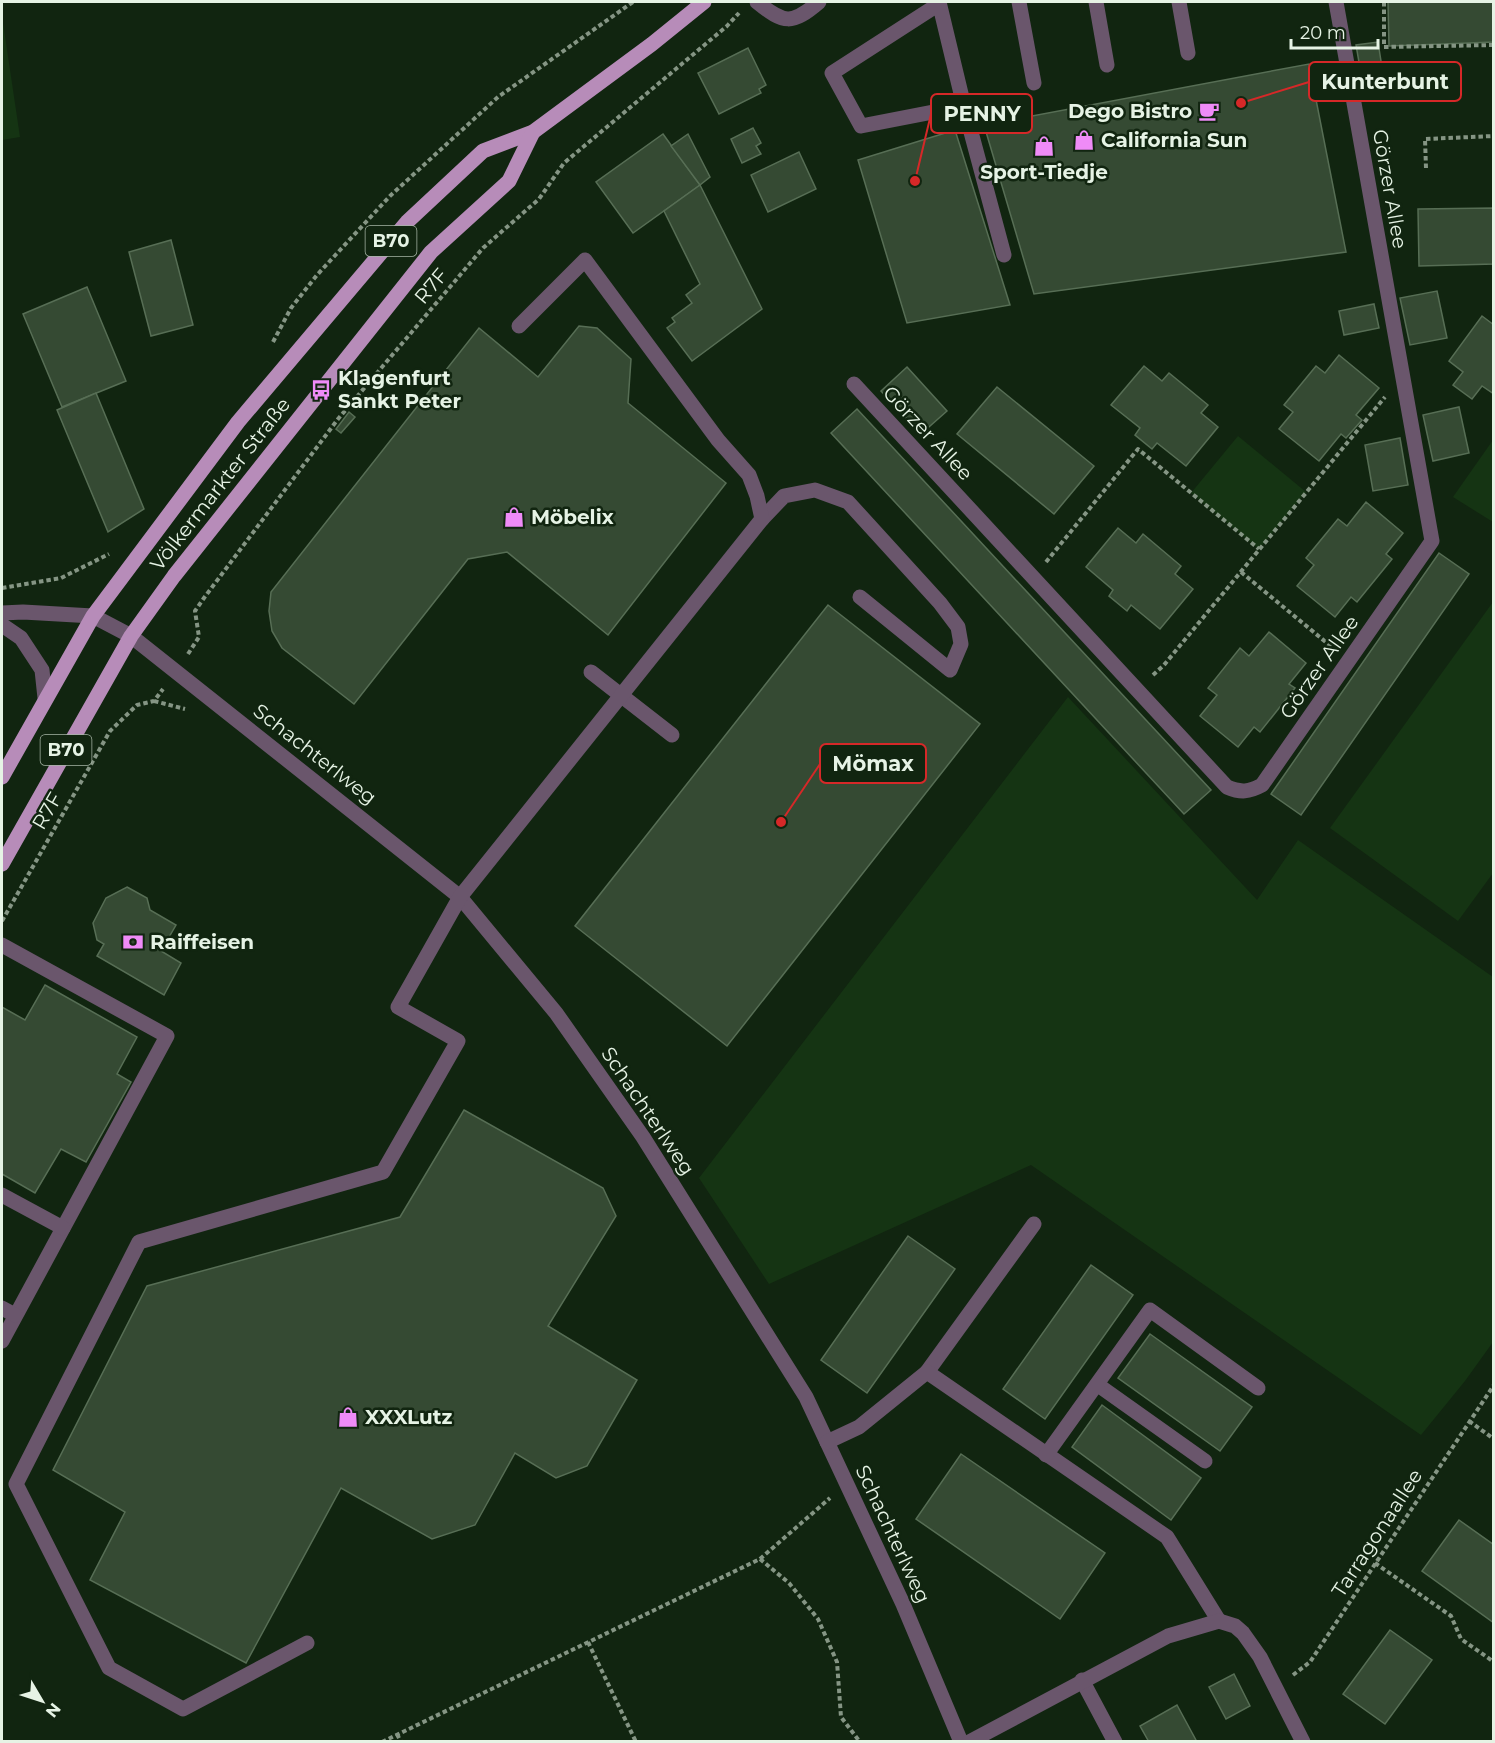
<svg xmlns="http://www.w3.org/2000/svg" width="1495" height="1743" viewBox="0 0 1495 1743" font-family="Montserrat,sans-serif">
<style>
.green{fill:#153413}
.building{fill:#354a33;stroke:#576e55;stroke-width:1.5}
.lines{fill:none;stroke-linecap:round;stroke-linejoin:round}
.path{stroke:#859584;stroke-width:4;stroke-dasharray:4.5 3;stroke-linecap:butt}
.minor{stroke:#6a566c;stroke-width:15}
.major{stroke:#b78cb9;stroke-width:15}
.labels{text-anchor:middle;stroke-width:5;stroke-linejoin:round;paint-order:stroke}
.shield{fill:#112510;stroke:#a6b5a5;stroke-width:1.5}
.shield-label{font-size:18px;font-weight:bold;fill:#e6f3e5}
.poi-label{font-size:20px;font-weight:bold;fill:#e6f3e5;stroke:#112510;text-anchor:start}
.street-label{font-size:20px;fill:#e6f3e5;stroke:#112510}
.leader{fill:none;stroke:#d62828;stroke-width:2}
.callout-dot{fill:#d62828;stroke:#112510;stroke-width:2}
.callout{fill:#112510;stroke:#d62828;stroke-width:2}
.callout-label{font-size:21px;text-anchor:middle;font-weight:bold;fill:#e6f3e5}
</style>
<rect width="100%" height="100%" fill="#112510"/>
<g class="green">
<path d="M 2,16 L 20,137 L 2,140 Z"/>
<path d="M 1238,436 L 1306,492 L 1259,549 L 1191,493 Z"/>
<path d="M 1493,440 L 1494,522 L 1493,522 L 1453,497 Z"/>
<path d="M 1493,602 L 1493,873 L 1458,921 L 1330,828 Z"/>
<path d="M 1068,697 L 1257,900 L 1298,840 L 1493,977 L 1493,1342 L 1465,1381 L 1421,1435 L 1031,1165 L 769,1284 L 699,1178 Z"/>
</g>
<g class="building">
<path d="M 1388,2 L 1494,2 L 1494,42 L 1389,46 Z"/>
<path d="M 1378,42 L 1386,93 L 1365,97 L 1356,45 Z"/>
<path d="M 748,48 L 766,85 L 759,89 L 761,93 L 719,114 L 698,73 Z"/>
<path d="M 1309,64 L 1346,252 L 1034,294 L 984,125 Z"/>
<path d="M 753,128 L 761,143 L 756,146 L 761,154 L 742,163 L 731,139 Z"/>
<path d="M 955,130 L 1010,305 L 907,323 L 858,160 Z"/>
<path d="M 663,134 L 700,185 L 633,233 L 596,182 Z"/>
<path d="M 688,134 L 710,177 L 700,185 L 671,146 Z"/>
<path d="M 799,152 L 816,189 L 768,212 L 751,175 Z"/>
<path d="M 700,185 L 762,309 L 692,361 L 667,328 L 675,322 L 672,318 L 692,303 L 686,295 L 700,284 L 664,211 Z"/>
<path d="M 1494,208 L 1494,264 L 1419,266 L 1418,209 Z"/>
<path d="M 171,240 L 193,325 L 151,336 L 129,252 Z"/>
<path d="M 87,287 L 126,381 L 62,407 L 23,314 Z"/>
<path d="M 1437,291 L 1447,338 L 1410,345 L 1400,298 Z"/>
<path d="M 1374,304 L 1379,328 L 1344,335 L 1339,311 Z"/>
<path d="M 1482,316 L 1494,325 L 1494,394 L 1482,386 L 1472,399 L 1453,385 L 1463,372 L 1449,361 Z"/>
<path d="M 579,326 L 597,328 L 631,359 L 628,403 L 726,483 L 608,635 L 507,552 L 468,559 L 354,704 L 282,648 L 272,631 L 269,611 L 271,592 L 479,328 L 538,377 Z"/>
<path d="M 1339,355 L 1379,388 L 1356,415 L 1362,420 L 1346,438 L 1341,434 L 1319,461 L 1279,429 L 1293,412 L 1284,405 L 1316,366 L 1325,373 Z"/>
<path d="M 1144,366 L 1162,381 L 1169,373 L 1208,405 L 1201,413 L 1218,427 L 1186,466 L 1157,443 L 1152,449 L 1135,435 L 1140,428 L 1111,405 Z"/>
<path d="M 907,367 L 947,411 L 921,434 L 881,391 Z"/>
<path d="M 997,387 L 1094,466 L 1054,514 L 957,434 Z"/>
<path d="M 96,393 L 144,509 L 108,532 L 57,410 Z"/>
<path d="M 1459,407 L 1469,453 L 1433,461 L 1423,415 Z"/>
<path d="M 857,409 L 1211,790 L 1184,814 L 831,433 Z"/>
<path d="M 349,412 L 355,417 L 341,433 L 336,429 Z"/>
<path d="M 1400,438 L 1408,485 L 1373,491 L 1365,445 Z"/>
<path d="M 1366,502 L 1403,533 L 1386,554 L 1392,559 L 1357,602 L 1351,597 L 1335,617 L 1297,586 L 1314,565 L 1306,558 L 1338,519 L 1347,526 Z"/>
<path d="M 1118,528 L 1136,543 L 1143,534 L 1181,566 L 1175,574 L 1193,589 L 1160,629 L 1131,605 L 1127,611 L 1109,596 L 1113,590 L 1086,567 Z"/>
<path d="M 1439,553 L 1469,574 L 1301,815 L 1271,794 Z"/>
<path d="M 828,605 L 980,724 L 727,1046 L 575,926 Z"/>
<path d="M 1269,632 L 1306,663 L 1289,684 L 1295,688 L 1260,732 L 1254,727 L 1238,747 L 1200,716 L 1217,695 L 1208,688 L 1240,648 L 1249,656 Z"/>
<path d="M 127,887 L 147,898 L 150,910 L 176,925 L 161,951 L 181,963 L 164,995 L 97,956 L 104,944 L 97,940 L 93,923 L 106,898 Z"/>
<path d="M 45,985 L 137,1037 L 117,1074 L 131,1082 L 86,1162 L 61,1149 L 35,1193 L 2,1174 L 2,1007 L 25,1020 Z"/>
<path d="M 464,1110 L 603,1188 L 616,1216 L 548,1326 L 637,1380 L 587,1466 L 556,1478 L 515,1453 L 475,1525 L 432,1539 L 341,1488 L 246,1663 L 90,1580 L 125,1512 L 53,1470 L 147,1286 L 400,1217 Z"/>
<path d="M 908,1236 L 955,1269 L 867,1393 L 821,1360 Z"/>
<path d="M 1091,1265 L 1133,1295 L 1045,1419 L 1003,1389 Z"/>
<path d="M 1150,1334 L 1252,1407 L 1220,1451 L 1118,1378 Z"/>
<path d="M 1102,1405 L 1201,1478 L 1171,1520 L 1072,1447 Z"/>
<path d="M 961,1454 L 1105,1553 L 1060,1619 L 916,1519 Z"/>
<path d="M 1459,1520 L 1494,1545 L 1494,1623 L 1422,1571 Z"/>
<path d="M 1390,1630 L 1432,1660 L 1385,1724 L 1343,1694 Z"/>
<path d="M 1234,1674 L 1250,1706 L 1226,1719 L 1209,1687 Z"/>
<path d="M 1177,1705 L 1197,1742 L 1149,1742 L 1140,1726 Z"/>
</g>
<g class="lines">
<g class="path">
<path d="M 1384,2 L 1384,47 L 1494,45"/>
<path d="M 1426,168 L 1425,139 L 1494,136"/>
<path d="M 273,342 L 291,308 L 317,275 L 390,196 L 498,97 L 633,2"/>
<path d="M 1046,562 L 1138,449 L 1259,549"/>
<path d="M 1241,572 L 1333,648"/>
<path d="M 2,588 L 61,578 L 109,554"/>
<path d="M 188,654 L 199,637 L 195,611 L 204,598 L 338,419 L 483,248 L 539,199 L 564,163 L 727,26 L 739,13"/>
<path d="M 1153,675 L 1164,665 L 1385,397"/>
<path d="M 154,701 L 185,709"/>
<path d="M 2,921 L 110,731 L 137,705 L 154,701 L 163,689"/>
<path d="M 1469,1421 L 1494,1439"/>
<path d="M 760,1559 L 830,1498"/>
<path d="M 1375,1563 L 1451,1616 L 1461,1639 L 1494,1662"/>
<path d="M 588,1642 L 636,1742"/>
<path d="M 1293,1675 L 1310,1662 L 1494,1385"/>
<path d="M 397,1734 L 401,1742"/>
<path d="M 382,1742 L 760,1559 L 789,1583 L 818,1619 L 837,1662 L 841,1717 L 860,1742"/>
</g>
<g class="minor">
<path d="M 757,2 C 784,24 792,25 819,2"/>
<path d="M 939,2 L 964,106 L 861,126 L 832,73 L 939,4"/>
<path d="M 1019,2 L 1034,83"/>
<path d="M 1096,2 L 1107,65"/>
<path d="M 1179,2 L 1188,53"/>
<path d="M 964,106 L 1004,255"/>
<path d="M 854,384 L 1227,787 C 1241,793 1249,792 1262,785 L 1432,541 L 1336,2"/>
<path d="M 762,519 L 784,496 L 815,490 L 848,502 L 940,603 L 958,627 L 961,644 L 950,670 L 860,597"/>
<path d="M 2,613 L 23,612 L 93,616 L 131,636 L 460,897 L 556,1013 L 643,1137 L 806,1397 L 903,1604 L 961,1742"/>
<path d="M 2,625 L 21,638 L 42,670 L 45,698"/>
<path d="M 591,672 L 672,735"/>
<path d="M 2,945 L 167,1036 L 2,1341"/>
<path d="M 2,1195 L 63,1228"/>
<path d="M 2,1308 L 15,1315"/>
<path d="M 927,1372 L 1034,1224"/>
<path d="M 1098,1385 L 1205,1461"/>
<path d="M 827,1442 L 859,1427 L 927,1372 L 1167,1537 L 1219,1621"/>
<path d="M 1046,1455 L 1150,1310 L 1258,1388"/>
<path d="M 307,1643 L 183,1709 L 109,1668 L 16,1484 L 139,1242 L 383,1172 L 458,1041 L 398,1007 L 460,897 L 762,519 L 757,496 L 749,475 L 718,440 L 585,260 L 519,326"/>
<path d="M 1082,1680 L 1115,1742"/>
<path d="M 969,1742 L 1168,1636 L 1219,1621 L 1235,1626 L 1243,1633 L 1260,1657 L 1303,1742"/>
</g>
<g class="major">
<path d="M 2,777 L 93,616 L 238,422 L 407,222 L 483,151 L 533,132 L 652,44 L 704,2"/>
<path d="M 2,864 L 131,636 L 174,576 L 431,252 L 509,181 L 533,132"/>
</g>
</g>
<defs>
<g id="cafe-bare" transform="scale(1.62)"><path d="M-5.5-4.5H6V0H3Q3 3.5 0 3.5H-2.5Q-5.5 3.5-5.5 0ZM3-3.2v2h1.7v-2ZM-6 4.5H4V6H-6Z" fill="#ef8bf7" stroke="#112510" stroke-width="2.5" paint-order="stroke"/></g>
<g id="shop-bare" transform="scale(1.62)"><path d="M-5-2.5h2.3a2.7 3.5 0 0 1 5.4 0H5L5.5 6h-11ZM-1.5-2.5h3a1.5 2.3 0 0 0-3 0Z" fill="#ef8bf7" stroke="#112510" stroke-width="2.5" paint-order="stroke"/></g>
<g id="bus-bare" transform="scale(1.62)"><path d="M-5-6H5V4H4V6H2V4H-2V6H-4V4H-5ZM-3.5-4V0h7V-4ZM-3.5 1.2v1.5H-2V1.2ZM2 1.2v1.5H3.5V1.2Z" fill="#ef8bf7" stroke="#112510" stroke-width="2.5" paint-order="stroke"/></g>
<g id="bank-bare" transform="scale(1.62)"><path d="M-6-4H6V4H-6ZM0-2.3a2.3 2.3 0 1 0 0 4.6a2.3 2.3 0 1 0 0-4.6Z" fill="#ef8bf7" stroke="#112510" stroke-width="2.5" paint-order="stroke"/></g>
</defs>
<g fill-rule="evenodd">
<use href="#cafe-bare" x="1209" y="111"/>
<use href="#shop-bare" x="1084" y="140"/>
<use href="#shop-bare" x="1044" y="146"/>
<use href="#bus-bare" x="321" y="390"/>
<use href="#shop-bare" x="514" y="517"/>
<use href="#bank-bare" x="133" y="942"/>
<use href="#shop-bare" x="348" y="1417"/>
</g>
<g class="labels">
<g class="shield">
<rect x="365.5" y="226" width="51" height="30" rx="4.5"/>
<rect x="40.5" y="735" width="51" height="30" rx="4.5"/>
</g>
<g class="shield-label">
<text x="391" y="247">B70</text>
<text x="66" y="756">B70</text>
</g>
<g class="poi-label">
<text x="1192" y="118" text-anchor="end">Dego Bistro</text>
<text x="1101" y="147">California Sun</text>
<text x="1044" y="179" text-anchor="middle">Sport-Tiedje</text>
<text x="338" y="385">Klagenfurt<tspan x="338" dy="23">Sankt Peter</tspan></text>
<text x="531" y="524">Möbelix</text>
<text x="150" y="949">Raiffeisen</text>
<text x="365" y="1424">XXXLutz</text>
</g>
<g class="street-label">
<text transform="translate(1390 189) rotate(80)" y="7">Görzer Allee</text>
<text transform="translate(431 286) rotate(-50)" y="7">R7F</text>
<text transform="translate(928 433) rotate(47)" y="7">Görzer Allee</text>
<text transform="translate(220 484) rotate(-52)" y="7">Völkermarkter Straße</text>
<text transform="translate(1319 667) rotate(-55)" y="7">Görzer Allee</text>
<text transform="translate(315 754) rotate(38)" y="7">Schachterlweg</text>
<text transform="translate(47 811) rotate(-60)" y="7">R7F</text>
<text transform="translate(648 1111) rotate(56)" y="7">Schachterlweg</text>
<text transform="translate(1377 1533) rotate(-57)" y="7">Tarragonaallee</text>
<text transform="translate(893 1534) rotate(65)" y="7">Schachterlweg</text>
</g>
</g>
<path class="leader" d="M1241 103L1309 82M915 181L931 114M781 822L820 764"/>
<g class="callout-dot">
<circle cx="1241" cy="103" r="6"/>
<circle cx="915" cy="181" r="6"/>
<circle cx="781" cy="822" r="6"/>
</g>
<g class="callout">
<rect x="1309" y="62" width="152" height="39" rx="6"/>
<rect x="931" y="94" width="101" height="39" rx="6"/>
<rect x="820" y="744" width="106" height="39" rx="6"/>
</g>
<g class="callout-label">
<text x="1385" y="89">Kunterbunt</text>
<text x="982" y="121">PENNY</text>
<text x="873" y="771">Mömax</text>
</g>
<rect width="1495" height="1743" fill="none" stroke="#e6f3e5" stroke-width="6"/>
<g transform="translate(42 1701) rotate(129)" stroke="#112510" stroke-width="4.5" paint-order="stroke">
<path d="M0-4.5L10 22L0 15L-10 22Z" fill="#e6f3e5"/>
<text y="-9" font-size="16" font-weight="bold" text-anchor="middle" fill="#e6f3e5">N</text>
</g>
<path d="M1291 39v9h87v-9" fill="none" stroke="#e6f3e5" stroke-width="3"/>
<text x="1300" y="39" font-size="18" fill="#e6f3e5" stroke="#112510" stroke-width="4.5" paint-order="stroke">20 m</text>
</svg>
